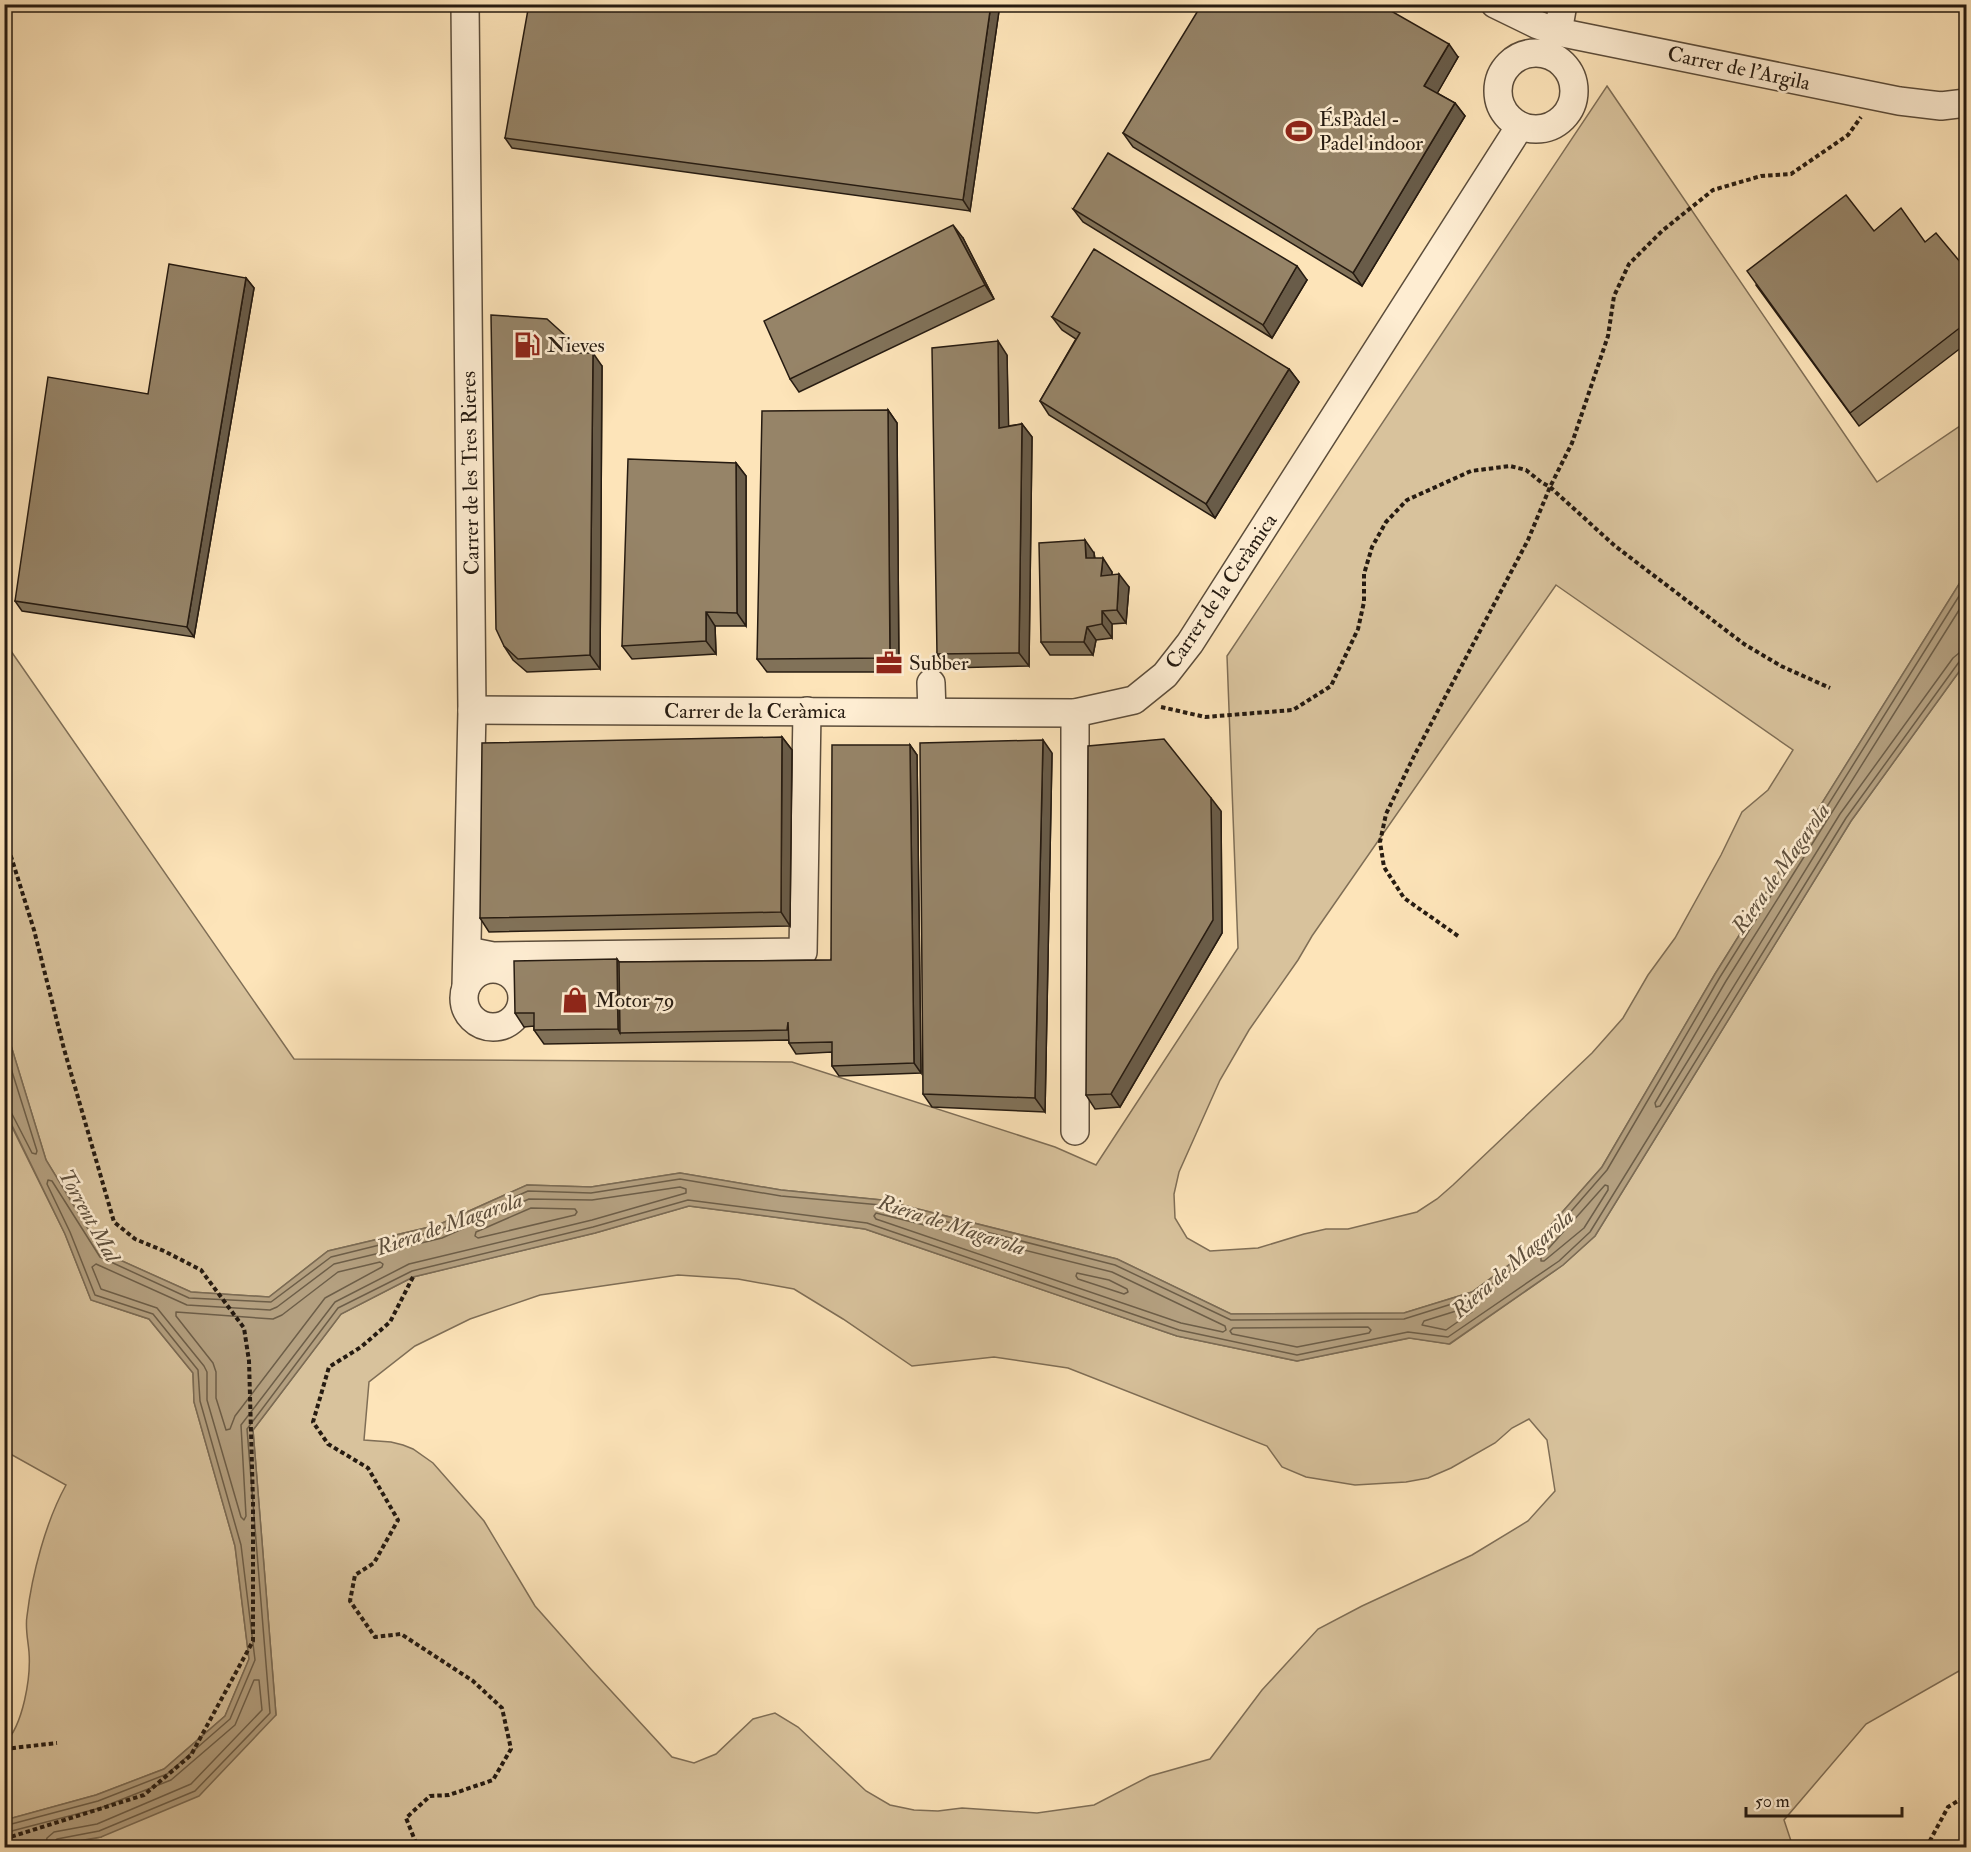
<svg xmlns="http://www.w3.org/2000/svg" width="1971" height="1852" viewBox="0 0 1971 1852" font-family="'IM FELL Double Pica',serif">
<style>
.green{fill:#d8c29c;stroke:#7f6e56;stroke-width:1.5;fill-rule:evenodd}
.water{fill:#b4a080;stroke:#7b6b54;stroke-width:1.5}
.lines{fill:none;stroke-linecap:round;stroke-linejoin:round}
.shore{stroke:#6d5e48;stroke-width:1.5}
.minor-casing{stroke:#5c4d3b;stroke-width:30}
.path{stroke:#261b11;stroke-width:4;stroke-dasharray:4.5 3;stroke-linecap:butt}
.minor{stroke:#feedd2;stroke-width:27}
.wall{fill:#817259;stroke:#261b11;stroke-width:1.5}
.shaded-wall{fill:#695c49;stroke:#261b11;stroke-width:1.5}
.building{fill:#968468;stroke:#261b11;stroke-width:1.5}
.labels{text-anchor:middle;stroke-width:5;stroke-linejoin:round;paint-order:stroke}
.street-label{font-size:21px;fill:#261b11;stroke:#feedd2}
.poi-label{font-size:21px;fill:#261b11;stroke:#feedd2;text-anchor:start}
.water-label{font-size:22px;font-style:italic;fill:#5f503d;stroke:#feedd2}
</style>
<rect width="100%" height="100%" fill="#fde4b9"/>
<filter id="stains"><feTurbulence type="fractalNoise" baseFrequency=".00333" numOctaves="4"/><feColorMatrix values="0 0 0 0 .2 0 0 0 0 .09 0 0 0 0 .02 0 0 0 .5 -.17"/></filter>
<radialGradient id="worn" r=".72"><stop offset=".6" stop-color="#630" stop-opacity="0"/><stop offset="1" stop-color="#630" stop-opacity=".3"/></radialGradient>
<g class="green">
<path d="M 1607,86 L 1877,482 L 1966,422 L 1966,573 L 1715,974 L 1602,1167 L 1528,1251 L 1472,1292 L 1404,1313 L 1231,1314 L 1117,1259 L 882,1200 L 781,1190 L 680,1173 L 591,1187 L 527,1185 L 438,1225 L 328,1251 L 269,1297 L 191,1292 L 102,1252 L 46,1160 L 5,1026 L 4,641 L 294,1059 L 792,1062 L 1055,1147 L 1096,1165 L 1238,948 L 1227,656 ZM 1556,585 L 1793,750 L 1768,790 L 1742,812 L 1721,855 L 1675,938 L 1648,975 L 1623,1018 L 1592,1053 L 1453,1185 L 1437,1199 L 1417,1212 L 1348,1229 L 1326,1229 L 1304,1234 L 1258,1248 L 1210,1251 L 1187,1238 L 1175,1218 L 1174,1194 L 1179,1172 L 1220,1080 L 1249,1030 L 1298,960 L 1312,936 Z"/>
<path d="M 1966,662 L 1966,1667 L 1866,1724 L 1784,1820 L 1793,1847 L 44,1848 L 101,1837 L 276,1715 L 253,1430 L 341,1314 L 413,1277 L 595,1233 L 689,1206 L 865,1229 L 1177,1336 L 1297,1361 L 1410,1338 L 1450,1344 L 1563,1265 L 1595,1236 L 1851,821 ZM 678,1275 L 738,1279 L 794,1289 L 843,1319 L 912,1366 L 994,1357 L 1068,1368 L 1267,1446 L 1282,1467 L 1306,1477 L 1355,1485 L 1406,1482 L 1428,1478 L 1451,1468 L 1495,1443 L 1512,1428 L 1529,1419 L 1547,1440 L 1555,1491 L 1528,1521 L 1472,1555 L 1362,1606 L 1318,1629 L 1262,1690 L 1210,1759 L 1150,1776 L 1094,1805 L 1037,1813 L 962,1808 L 938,1811 L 914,1810 L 890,1805 L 866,1791 L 798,1727 L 775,1713 L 753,1719 L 716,1754 L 694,1763 L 672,1757 L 589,1667 L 535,1606 L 484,1521 L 433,1463 L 413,1449 L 403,1445 L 391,1442 L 364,1440 L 369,1382 L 415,1346 L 470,1319 L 540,1295 Z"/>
<path d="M 4,1111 L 65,1234 L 91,1300 L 149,1319 L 193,1373 L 194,1402 L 235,1546 L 249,1659 L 225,1716 L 164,1769 L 96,1795 L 5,1820 L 5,1743 C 23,1725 31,1678 29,1652 C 28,1640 25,1628 27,1616 C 32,1574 46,1521 66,1485 L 5,1451 Z"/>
</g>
<path class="water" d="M 1966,573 L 1966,662 L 1851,821 L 1595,1236 L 1563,1265 L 1449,1344 L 1409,1338 L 1297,1361 L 1177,1336 L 865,1229 L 689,1206 L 595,1233 L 413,1277 L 341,1314 L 253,1430 L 276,1715 L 199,1796 L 101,1837 L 44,1847 L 5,1847 L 5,1820 L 96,1795 L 164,1769 L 225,1716 L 249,1659 L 235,1546 L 194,1402 L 193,1373 L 149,1319 L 91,1300 L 65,1234 L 5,1111 L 5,1026 L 46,1160 L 102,1252 L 191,1292 L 269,1297 L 328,1251 L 438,1225 L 527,1185 L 591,1187 L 680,1173 L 781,1190 L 882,1200 L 1117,1259 L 1231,1314 L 1404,1313 L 1472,1292 L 1528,1251 L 1602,1167 L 1715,974 Z"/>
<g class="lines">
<g class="shore">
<path d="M 1966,599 L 1726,981 L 1655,1103 L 1656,1107 L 1660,1106 L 1840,814 L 1953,658 L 1959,653 L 1966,652"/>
<path d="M 4,1046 L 37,1151 L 36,1154 L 32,1153 L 12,1114 L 4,1110"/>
<path d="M 1605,1185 L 1608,1186 L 1608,1190 L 1584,1228 L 1544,1261 L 1541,1261 L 1541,1257 Z"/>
<path d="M 680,1187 L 686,1189 L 686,1193 L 592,1220 L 409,1264 L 335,1302 L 241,1425 L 246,1516 L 244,1520 L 241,1517 L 207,1400 L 207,1372 L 204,1366 L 157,1308 L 101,1289 L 92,1267 L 96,1264 L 187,1305 L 270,1310 L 277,1307 L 334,1264 L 442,1238 L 529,1199 L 592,1200 Z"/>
<path d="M 531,1208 L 575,1209 L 577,1212 L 575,1215 L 478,1238 L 475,1236 L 476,1232 Z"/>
<path d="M 876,1213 L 1112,1272 L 1225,1326 L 1226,1330 L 1223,1332 L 1181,1323 L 876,1219 L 874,1216 Z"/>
<path d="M 380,1262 L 383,1264 L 382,1267 L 325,1298 L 235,1416 L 230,1429 L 226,1430 L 216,1398 L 216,1372 L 213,1363 L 176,1316 L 176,1312 L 273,1319 L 282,1315 L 338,1272 Z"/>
<path d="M 1077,1273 L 1109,1280 L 1127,1289 L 1128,1292 L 1124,1294 L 1078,1279 L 1076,1276 Z"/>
<path d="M 1469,1307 L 1472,1308 L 1472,1312 L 1446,1330 L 1422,1325 L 1424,1321 Z"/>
<path d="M 1368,1327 L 1371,1330 L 1369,1333 L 1297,1347 L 1232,1334 L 1230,1331 L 1233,1328 Z"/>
<path d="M 4,1826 L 98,1801 L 167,1774 L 230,1719 L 255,1660 L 241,1545 L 200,1401 L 198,1370 L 153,1314 L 95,1295 L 70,1232 L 47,1184 L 48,1180 L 52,1181 L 100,1257 L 189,1298 L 271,1302 L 331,1257 L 440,1230 L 528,1191 L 591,1193 L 680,1179 L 781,1196 L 881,1205 L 1115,1265 L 1231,1320 L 1404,1319 L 1474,1297 L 1533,1255 L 1607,1170 L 1720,977 L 1966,585"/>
<path d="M 4,1833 L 100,1808 L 171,1780 L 235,1725 L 254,1680 L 259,1680 L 262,1710 L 191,1784 L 97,1824 L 54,1832 L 47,1838 L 45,1848"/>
<path d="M 53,1848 L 53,1843 L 57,1839 L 99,1831 L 195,1791 L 270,1713 L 247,1429 L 338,1308 L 412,1271 L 593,1227 L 688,1200 L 867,1223 L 1179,1330 L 1297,1355 L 1408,1332 L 1448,1337 L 1559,1261 L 1590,1232 L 1846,818 L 1959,662 L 1966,660"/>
</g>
<g class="minor-casing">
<g id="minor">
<path d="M 465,4 L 472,710 L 466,987"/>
<path d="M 1495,4 L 1538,25 L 1558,32 L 1899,101 L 1941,106 L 1966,103"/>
<path d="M 1558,32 L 1563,4"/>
<circle cx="1536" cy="91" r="38"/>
<path d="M 931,683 L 932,712"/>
<path d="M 472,710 L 1075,713 L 1134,700 L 1165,675 L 1190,643 L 1520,126"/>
<path d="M 1075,713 L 1075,1131"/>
<path d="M 478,953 L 493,956 L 803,952 L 807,711"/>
<circle cx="493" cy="998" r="29"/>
</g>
</g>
<g class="path">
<path d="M 1161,707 L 1205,717 L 1293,710 L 1331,686 L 1358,629 L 1364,602 L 1364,574 L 1372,547 L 1386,522 L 1407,500 L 1471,471 L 1510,466 L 1526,470 L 1541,482 L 1550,487 L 1615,546 L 1744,644 L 1781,666 L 1830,688"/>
<path d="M 4,834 L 34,930 L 64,1049 L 114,1222 L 135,1239 L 164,1251 L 201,1270 L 244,1328 L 249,1361 L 253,1502 L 253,1641 L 191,1755 L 144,1795 L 4,1839"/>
<path d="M 1458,936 L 1404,898 L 1384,867 L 1380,842 L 1386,814 L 1414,756 L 1528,540 L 1550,487 L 1572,443 L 1608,336 L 1614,296 L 1629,264 L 1662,231 L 1713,190 L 1761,176 L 1791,174 L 1848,135 L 1861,117"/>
<path d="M 413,1277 L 390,1322 L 361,1347 L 329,1367 L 313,1422 L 328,1444 L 368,1468 L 398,1520 L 374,1563 L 355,1575 L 350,1601 L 375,1637 L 401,1634 L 473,1681 L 502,1708 L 511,1749 L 493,1780 L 449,1795 L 430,1796 L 406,1818 L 418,1848"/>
<path d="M 4,1749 L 57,1743"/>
<path d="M 1926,1848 L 1948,1807 L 1966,1796"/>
</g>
<use href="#minor" class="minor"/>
</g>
<g class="wall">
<path d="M 1000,4 L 970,211 L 512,148 L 505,138 Z"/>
<path d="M 1458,57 L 1437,93 L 1455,103 L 1465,116 L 1362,286 L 1133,147 L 1123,133 Z"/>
<path d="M 1073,209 L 1307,280 L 1272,338 L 1083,222 Z"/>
<path d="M 1874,231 L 1925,242 L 1966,269 L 1966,344 L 1859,426 L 1756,285 Z"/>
<path d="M 963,238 L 994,299 L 799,392 L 790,379 Z"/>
<path d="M 246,278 L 254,288 L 194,637 L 22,611 L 15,601 L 148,394 Z"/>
<path d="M 1052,317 L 1289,369 L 1299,382 L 1215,518 L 1049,415 L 1040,401 L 1076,339 L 1062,330 Z"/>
<path d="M 567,337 L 576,350 L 576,353 L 602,366 L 600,669 L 527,672 L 513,660 L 504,646 Z"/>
<path d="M 1007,355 L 1008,426 L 1022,424 L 1032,437 L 1029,666 L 947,668 L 937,654 Z"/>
<path d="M 888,410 L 897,423 L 899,672 L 767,672 L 757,659 Z"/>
<path d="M 736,463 L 746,476 L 746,626 L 715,626 L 716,654 L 632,659 L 622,646 Z"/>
<path d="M 1094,553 L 1095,558 L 1112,572 L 1112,575 L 1129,587 L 1126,623 L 1112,624 L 1112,638 L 1096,640 L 1093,655 L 1050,655 L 1041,642 Z"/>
<path d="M 782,737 L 792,750 L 790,926 L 489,932 L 480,918 Z"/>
<path d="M 910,745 L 917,755 L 921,1073 L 839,1076 L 832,1066 L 832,1052 L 796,1054 L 789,1043 L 789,1040 L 544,1044 L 534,1030 L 534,1026 L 524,1027 L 515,1013 L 620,962 L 831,960 Z"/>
<path d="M 1052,753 L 1045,1112 L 932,1107 L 923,1094 Z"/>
<path d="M 1221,811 L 1222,933 L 1120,1107 L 1095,1109 L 1086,1095 Z"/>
</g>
<g class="shaded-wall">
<path d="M 991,4 L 1000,4 L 970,211 L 963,200 Z"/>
<path d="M 1449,44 L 1458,57 L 1434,99 L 1424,86 Z"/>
<path d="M 1455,103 L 1465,116 L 1362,286 L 1353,273 Z"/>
<path d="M 953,225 L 963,238 L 994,299 L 985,285 Z"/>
<path d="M 1297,266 L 1307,280 L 1272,338 L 1263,325 Z"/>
<path d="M 246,278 L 254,288 L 194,637 L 187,627 Z"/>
<path d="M 567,337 L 576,350 L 576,366 L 567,353 Z"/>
<path d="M 998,341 L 1007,355 L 1009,441 L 999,428 Z"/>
<path d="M 593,353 L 602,366 L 600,669 L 590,655 Z"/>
<path d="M 1289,369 L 1299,382 L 1215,518 L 1206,504 Z"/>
<path d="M 888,410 L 897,423 L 899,672 L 890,658 Z"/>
<path d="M 1022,424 L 1032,437 L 1029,666 L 1019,653 Z"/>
<path d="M 736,463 L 746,476 L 746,626 L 737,613 Z"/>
<path d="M 1085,540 L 1094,553 L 1095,571 L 1086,558 Z"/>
<path d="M 1103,558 L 1112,572 L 1110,590 L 1101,576 Z"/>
<path d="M 1119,574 L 1129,587 L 1126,623 L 1117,610 Z"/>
<path d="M 1102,611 L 1112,624 L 1112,638 L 1102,624 Z"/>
<path d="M 706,612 L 715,626 L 716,654 L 706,641 Z"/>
<path d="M 1087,627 L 1096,640 L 1093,655 L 1084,642 Z"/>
<path d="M 782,737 L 792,750 L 790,926 L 781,912 Z"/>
<path d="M 1043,740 L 1052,753 L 1045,1112 L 1035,1098 Z"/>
<path d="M 910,745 L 917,755 L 921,1073 L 914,1063 Z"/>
<path d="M 1211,798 L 1221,811 L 1222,933 L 1120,1107 L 1111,1094 Z"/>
<path d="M 617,959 L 627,972 L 620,1033 L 618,1029 Z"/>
</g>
<g class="building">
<path d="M 529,4 L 991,4 L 963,200 L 505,138 Z"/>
<path d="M 1202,4 L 1379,4 L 1449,44 L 1424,86 L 1455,103 L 1353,273 L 1123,133 Z"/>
<path d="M 1108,153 L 1297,266 L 1263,325 L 1073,209 Z"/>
<path d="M 1846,195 L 1874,231 L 1901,208 L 1925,242 L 1936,233 L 1966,269 L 1966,323 L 1850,413 L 1747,271 Z"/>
<path d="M 953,225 L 985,285 L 790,379 L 764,321 Z"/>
<path d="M 1094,249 L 1289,369 L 1206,504 L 1040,401 L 1080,333 L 1052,317 Z"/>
<path d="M 169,264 L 246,278 L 187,627 L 15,601 L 48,377 L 148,394 Z"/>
<path d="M 491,315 L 547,319 L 567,337 L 567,353 L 593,353 L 590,655 L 518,659 L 504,646 L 496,629 Z"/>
<path d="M 998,341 L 999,428 L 1022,424 L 1019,653 L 937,654 L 932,348 Z"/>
<path d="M 888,410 L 890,658 L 757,659 L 762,411 Z"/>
<path d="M 628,459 L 736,463 L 737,613 L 706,612 L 706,641 L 622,646 Z"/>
<path d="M 1085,540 L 1086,558 L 1103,558 L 1101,576 L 1119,574 L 1117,610 L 1102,611 L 1102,624 L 1087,627 L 1084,642 L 1041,642 L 1039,543 Z"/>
<path d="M 782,737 L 781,912 L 480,918 L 482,743 Z"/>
<path d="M 1164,739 L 1211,798 L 1213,920 L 1111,1094 L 1086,1095 L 1088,746 Z"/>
<path d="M 1043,740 L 1035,1098 L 923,1094 L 920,743 Z"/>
<path d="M 832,745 L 910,745 L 914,1063 L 832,1066 L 832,1042 L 789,1043 L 788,1022 L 787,1030 L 620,1033 L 619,962 L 831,960 Z"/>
<path d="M 617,959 L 618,1029 L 534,1030 L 534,1013 L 515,1013 L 514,961 Z"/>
</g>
<defs>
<g id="stadium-bare" transform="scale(2.07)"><path d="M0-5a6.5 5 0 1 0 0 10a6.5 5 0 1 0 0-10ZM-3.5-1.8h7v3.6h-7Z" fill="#8f2418" stroke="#feedd2" stroke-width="2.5" paint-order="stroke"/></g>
<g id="fuel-bare" transform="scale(2.07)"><path d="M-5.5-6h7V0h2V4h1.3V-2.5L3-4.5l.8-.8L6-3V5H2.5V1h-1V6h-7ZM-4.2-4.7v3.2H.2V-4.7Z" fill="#8f2418" stroke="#feedd2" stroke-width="2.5" paint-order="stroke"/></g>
<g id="office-bare" transform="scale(2.07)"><path d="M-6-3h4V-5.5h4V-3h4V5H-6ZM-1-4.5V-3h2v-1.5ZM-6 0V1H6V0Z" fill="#8f2418" stroke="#feedd2" stroke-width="2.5" paint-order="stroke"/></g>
<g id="shop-bare" transform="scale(2.07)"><path d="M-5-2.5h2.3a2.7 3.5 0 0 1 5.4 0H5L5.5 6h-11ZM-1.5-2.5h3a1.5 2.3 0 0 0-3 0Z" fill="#8f2418" stroke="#feedd2" stroke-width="2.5" paint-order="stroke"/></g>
</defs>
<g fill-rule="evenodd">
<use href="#stadium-bare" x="1299" y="131"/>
<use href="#fuel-bare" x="527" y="345"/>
<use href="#office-bare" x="889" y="663"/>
<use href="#shop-bare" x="575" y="1000"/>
</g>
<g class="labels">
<g class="street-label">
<text transform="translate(1739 68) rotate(12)" y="7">Carrer de l'Argila</text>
<text transform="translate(470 473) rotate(-91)" y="7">Carrer de les Tres Rieres</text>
<text transform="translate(1221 591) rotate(-56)" y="7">Carrer de la Ceràmica</text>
<text x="755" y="718">Carrer de la Ceràmica</text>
</g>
<g class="poi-label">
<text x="1319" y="126">ÉsPàdel -<tspan x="1319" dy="24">Padel indoor</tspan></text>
<text x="547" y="352">Nieves</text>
<text x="909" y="670">Subber</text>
<text x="595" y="1007">Motor 79</text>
</g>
<g class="water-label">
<text transform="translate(1780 868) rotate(-55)" y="8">Riera de Magarola</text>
<text transform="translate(90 1215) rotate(61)" y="8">Torrent Mal</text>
<text transform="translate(449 1223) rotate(-19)" y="8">Riera de Magarola</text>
<text transform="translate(952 1224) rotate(18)" y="8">Riera de Magarola</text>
<text transform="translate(1512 1263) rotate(-41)" y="8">Riera de Magarola</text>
</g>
</g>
<rect width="1971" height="1852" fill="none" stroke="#fde4b9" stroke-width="24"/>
<rect x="6" y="6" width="1959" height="1840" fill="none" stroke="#261b11" stroke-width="3"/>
<rect x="12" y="12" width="1947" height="1828" fill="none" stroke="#261b11" stroke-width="1.5"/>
<path d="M1746 1807v9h156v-9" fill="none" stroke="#261b11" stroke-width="3"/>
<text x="1755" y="1807" font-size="18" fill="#261b11" stroke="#feedd2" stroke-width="4.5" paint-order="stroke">50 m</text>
<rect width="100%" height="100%" filter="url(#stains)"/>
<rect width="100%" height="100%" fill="url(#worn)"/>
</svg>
